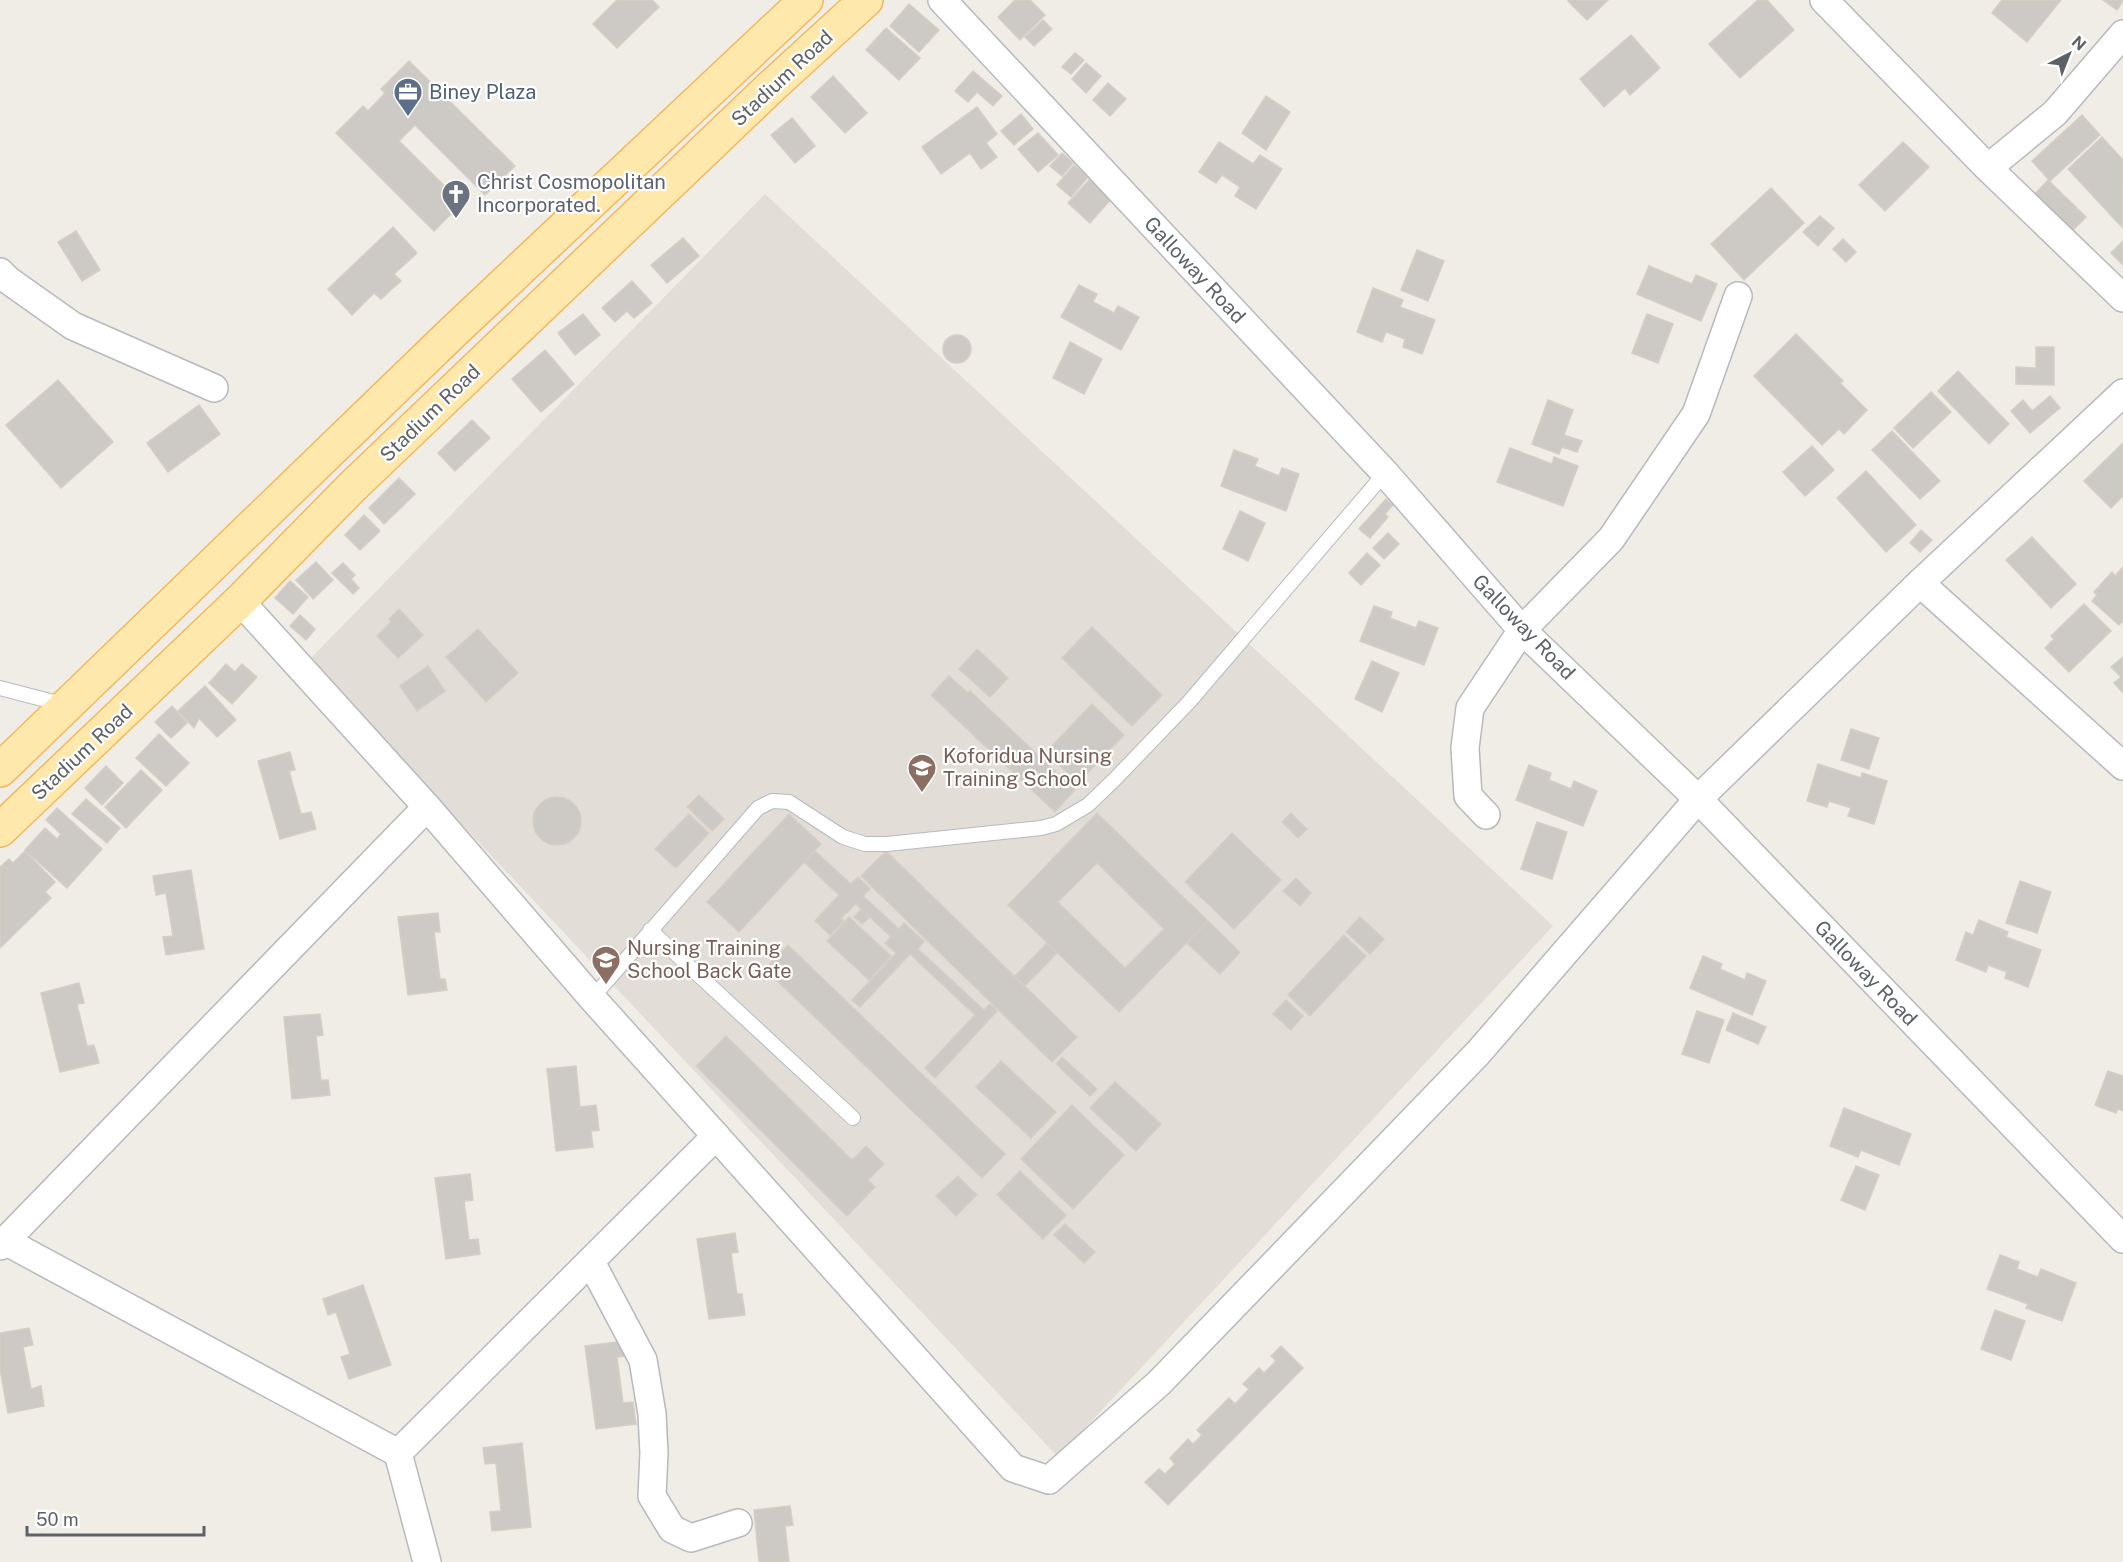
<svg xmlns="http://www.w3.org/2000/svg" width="2123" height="1562" viewBox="0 0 2123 1562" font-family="'Public Sans',sans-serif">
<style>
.education{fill:#e2ded7}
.building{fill:#cdc9c5;stroke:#d5cec4;stroke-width:1.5;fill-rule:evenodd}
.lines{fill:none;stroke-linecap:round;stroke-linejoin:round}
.lane-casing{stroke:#b6b9bd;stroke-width:16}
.street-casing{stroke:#b6b9bd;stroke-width:30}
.primary-casing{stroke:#f3b85c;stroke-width:36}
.lane{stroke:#fff;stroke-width:14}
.street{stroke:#fff;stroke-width:27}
.primary{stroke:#ffe8ac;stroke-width:33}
.labels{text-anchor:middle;stroke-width:4.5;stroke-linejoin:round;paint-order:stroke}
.street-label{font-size:20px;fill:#5d6266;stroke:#fff}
.service-label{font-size:20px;fill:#4e5e75;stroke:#fff;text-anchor:start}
.worship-label{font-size:20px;fill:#5b616d;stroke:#fff;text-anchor:start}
.education-label{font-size:20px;fill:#785e54;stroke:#fff;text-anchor:start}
</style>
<rect width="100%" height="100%" fill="#f0ede6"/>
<path class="education" d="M 765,194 L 1553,926 L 1058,1457 L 308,661 Z"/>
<g class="building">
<path d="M 617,0 L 652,0 L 659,7 L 617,48 L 593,24 Z"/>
<path d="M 1015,0 L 1030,0 L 1045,15 L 1020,40 L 998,17 Z"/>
<path d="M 1569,0 L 1608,0 L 1587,20 L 1568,1 Z"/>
<path d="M 1758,0 L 1767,0 L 1794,30 L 1740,78 L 1709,44 Z"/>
<path d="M 2002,0 L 2061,0 L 2027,42 L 1992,13 Z"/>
<path d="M 2103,0 L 2123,0 L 2123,1 L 2117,10 Z"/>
<path d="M 909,4 L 939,30 L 919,52 L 890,26 Z"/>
<path d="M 1043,20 L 1052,29 L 1034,46 L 1025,37 Z"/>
<path d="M 886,28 L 920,58 L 899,80 L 866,50 Z"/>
<path d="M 1631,35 L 1660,68 L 1630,95 L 1625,88 L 1604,107 L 1580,79 Z"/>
<path d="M 1075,53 L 1084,60 L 1071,74 L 1062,67 Z"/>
<path d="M 409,61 L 515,166 L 485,195 L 415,125 L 399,141 L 462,203 L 434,231 L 336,133 L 363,106 L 368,111 L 385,93 L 381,89 Z"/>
<path d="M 1086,63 L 1101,76 L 1086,93 L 1072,79 Z"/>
<path d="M 973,71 L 1002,96 L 993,106 L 977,92 L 968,102 L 955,91 Z"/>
<path d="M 833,76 L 867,113 L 845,133 L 811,97 Z"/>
<path d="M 1108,83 L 1126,99 L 1110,116 L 1093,100 Z"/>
<path d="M 1266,96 L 1290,112 L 1266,150 L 1242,133 Z"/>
<path d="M 977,107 L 997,134 L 986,143 L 997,157 L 981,169 L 970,153 L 941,174 L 922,147 Z"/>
<path d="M 1021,114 L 1033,129 L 1014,145 L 1001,131 Z"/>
<path d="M 2082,115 L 2100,135 L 2050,181 L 2032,161 Z"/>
<path d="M 792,118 L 815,146 L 795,163 L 771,135 Z"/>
<path d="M 1038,133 L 1058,155 L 1038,172 L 1018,149 Z"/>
<path d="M 2102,137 L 2123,160 L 2122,227 L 2068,169 Z"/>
<path d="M 1219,142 L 1253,164 L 1260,155 L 1282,169 L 1256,209 L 1235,196 L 1240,187 L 1222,175 L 1216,183 L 1199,172 Z"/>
<path d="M 1903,142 L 1929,167 L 1885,211 L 1859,185 Z"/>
<path d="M 1062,153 L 1073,163 L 1062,176 L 1050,166 Z"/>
<path d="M 1074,165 L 1088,177 L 1071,197 L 1057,185 Z"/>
<path d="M 1089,180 L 1111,199 L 1090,223 L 1068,203 Z"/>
<path d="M 2048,180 L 2086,217 L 2070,233 L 2033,196 Z"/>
<path d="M 1771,188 L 1804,223 L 1744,280 L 1711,244 Z"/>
<path d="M 1820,216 L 1834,228 L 1818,246 L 1803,232 Z"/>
<path d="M 393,227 L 417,253 L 394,274 L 401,281 L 381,299 L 374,293 L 352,315 L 328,289 Z"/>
<path d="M 76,231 L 100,270 L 82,281 L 58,242 Z"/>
<path d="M 683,238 L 699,256 L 667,283 L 651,265 Z"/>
<path d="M 1843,239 L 1856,252 L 1846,262 L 1833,249 Z"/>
<path d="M 2123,241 L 2123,265 L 2111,253 Z"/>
<path d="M 1417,250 L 1444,261 L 1428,301 L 1401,290 Z"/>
<path d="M 1649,266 L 1692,284 L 1696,275 L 1717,284 L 1701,321 L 1637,294 Z"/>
<path d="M 632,281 L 652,303 L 634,318 L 627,311 L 615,322 L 602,308 Z"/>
<path d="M 1079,285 L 1097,294 L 1093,302 L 1114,313 L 1118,306 L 1139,317 L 1121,350 L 1061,317 Z"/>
<path d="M 1373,288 L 1403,300 L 1400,307 L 1435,320 L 1422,354 L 1403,347 L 1405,339 L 1386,332 L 1382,342 L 1357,332 Z"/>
<path d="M 583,314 L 600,335 L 575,355 L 558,333 Z"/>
<path d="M 1647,314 L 1673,324 L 1658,363 L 1632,353 Z"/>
<path d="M 1796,334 L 1843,381 L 1840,383 L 1867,410 L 1844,434 L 1839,429 L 1822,445 L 1754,376 Z"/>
<circle cx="957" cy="349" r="14"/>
<path d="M 1070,342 L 1102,359 L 1084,394 L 1053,378 Z"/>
<path d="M 2036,347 L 2054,347 L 2054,385 L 2016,384 L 2016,367 L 2036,368 Z"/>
<path d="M 545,350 L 574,384 L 541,412 L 512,379 Z"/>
<path d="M 1958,371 L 2009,424 L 1989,444 L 1938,391 Z"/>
<path d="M 58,380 L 113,442 L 61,488 L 6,425 Z"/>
<path d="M 1931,392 L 1951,412 L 1913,448 L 1894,428 Z"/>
<path d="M 2050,396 L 2060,408 L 2030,433 L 2011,411 L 2023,400 L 2032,411 Z"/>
<path d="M 1548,400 L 1573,410 L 1564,435 L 1582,441 L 1577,452 L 1562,447 L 1559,454 L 1532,444 Z"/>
<path d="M 199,405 L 220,434 L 168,472 L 147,443 Z"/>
<path d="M 472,420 L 490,438 L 455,471 L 438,453 Z"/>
<path d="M 1892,431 L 1940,481 L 1920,499 L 1872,450 Z"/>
<path d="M 2123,443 L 2123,496 L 2111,508 L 2084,481 Z"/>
<path d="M 1812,446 L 1834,470 L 1805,496 L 1783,472 Z"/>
<path d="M 1510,448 L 1552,464 L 1554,457 L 1578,466 L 1563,506 L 1497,482 Z"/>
<path d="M 1234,450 L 1258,459 L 1255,466 L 1279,476 L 1282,468 L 1299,474 L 1286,511 L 1221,486 Z"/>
<path d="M 1866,471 L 1916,525 L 1886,552 L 1837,498 Z"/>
<path d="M 399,478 L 415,494 L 384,524 L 369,508 Z"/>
<path d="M 1386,499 L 1393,505 L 1385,514 L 1388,517 L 1370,538 L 1359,529 Z"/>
<path d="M 1240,511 L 1265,523 L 1248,561 L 1223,549 Z"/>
<path d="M 364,515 L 380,531 L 360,550 L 345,535 Z"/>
<path d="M 1921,530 L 1932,540 L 1920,552 L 1910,543 Z"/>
<path d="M 1388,533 L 1399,544 L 1384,559 L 1373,548 Z"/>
<path d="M 2032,537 L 2076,584 L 2051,608 L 2006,560 Z"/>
<path d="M 1367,553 L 1380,565 L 1361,585 L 1349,573 Z"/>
<path d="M 316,562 L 333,580 L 313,599 L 296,580 Z"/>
<path d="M 343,563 L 355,575 L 351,579 L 359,588 L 353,594 L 332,573 Z"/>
<path d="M 2123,567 L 2123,621 L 2119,625 L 2092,601 L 2097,595 L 2094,592 L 2112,572 L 2115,576 Z"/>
<path d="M 290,581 L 308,597 L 293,614 L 275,598 Z"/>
<path d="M 2084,604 L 2111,631 L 2069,672 L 2045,648 L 2054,639 L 2051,636 Z"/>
<path d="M 1374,606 L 1392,612 L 1390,618 L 1416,628 L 1419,621 L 1438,628 L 1424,665 L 1360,641 Z"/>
<path d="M 399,609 L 423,635 L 398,658 L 377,636 L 391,622 L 389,619 Z"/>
<path d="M 300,615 L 315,629 L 306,640 L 290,626 Z"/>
<path d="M 1092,627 L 1162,695 L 1132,726 L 1062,658 Z"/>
<path d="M 478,629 L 518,673 L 486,702 L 446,657 Z"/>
<path d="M 977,649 L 1008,678 L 990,697 L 959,669 Z"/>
<path d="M 2123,657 L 2123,693 L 2114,683 L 2121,677 L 2111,667 Z"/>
<path d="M 1372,661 L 1399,673 L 1382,712 L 1355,699 Z"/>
<path d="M 226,664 L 235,672 L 242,664 L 257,677 L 232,704 L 209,683 Z"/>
<path d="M 428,666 L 445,691 L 417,711 L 400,686 Z"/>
<path d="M 949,676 L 968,693 L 970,691 L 1075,790 L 1055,812 L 931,695 Z"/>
<path d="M 205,686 L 236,720 L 217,737 L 199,718 L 194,728 L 178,711 Z"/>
<path d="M 1092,704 L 1124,735 L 1078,783 L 1046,752 Z"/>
<path d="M 172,706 L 187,723 L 171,738 L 155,722 Z"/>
<path d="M 1851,729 L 1879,738 L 1869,769 L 1841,760 Z"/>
<path d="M 159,734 L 189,763 L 166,786 L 136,758 Z"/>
<path d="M 290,752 L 295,770 L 289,771 L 301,814 L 311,812 L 316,829 L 280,839 L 258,761 Z"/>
<path d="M 1818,764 L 1861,778 L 1862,773 L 1887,781 L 1874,824 L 1848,816 L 1851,808 L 1829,801 L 1827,807 L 1807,801 Z"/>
<path d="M 1529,765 L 1551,773 L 1549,780 L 1571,789 L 1574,781 L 1597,791 L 1583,826 L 1516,800 Z"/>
<path d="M 106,766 L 123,783 L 102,805 L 85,788 Z"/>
<path d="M 141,770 L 162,790 L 126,828 L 105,807 Z"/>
<path d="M 699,795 L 724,819 L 712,831 L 687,807 Z"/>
<circle cx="557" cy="821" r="24"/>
<path d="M 86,799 L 120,828 L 107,843 L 72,814 Z"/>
<path d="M 57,808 L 102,849 L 67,888 L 25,850 L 45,828 L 57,839 L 61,834 L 46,820 Z"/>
<path d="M 1097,813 L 1208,921 L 1119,1012 L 1008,905 ZM 1097,863 L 1164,929 L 1125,968 L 1058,902 Z"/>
<path d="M 1291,813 L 1307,829 L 1298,838 L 1282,822 Z"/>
<path d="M 689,814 L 709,833 L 676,868 L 655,849 Z"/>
<path d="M 789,814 L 821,844 L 739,932 L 707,902 Z"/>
<path d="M 1537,822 L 1567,832 L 1552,879 L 1521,869 Z"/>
<path d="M 1232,833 L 1281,880 L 1234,929 L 1185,882 Z"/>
<path d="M 25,851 L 55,882 L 45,892 L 51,898 L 0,948 L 0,867 L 9,859 L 13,863 Z"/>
<path d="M 815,851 L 851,884 L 858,877 L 870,889 L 863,896 L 899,929 L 904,923 L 924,941 L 918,949 L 984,1010 L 990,1004 L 997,1011 L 935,1078 L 925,1068 L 975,1015 L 910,954 L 860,1007 L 852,1000 L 896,953 L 885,943 L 891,937 L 870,917 L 862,924 L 854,917 L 861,909 L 856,904 L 841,918 L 844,921 L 830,935 L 815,921 L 839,895 L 804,862 Z"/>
<path d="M 886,851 L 1077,1037 L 1052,1062 L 861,876 Z"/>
<path d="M 191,870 L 204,949 L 166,955 L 163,937 L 173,936 L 166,893 L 156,895 L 153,876 Z"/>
<path d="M 1296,878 L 1311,893 L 1300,906 L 1283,891 Z"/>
<path d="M 2020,881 L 2051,892 L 2037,933 L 2006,923 Z"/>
<path d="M 438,913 L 440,932 L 434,932 L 440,979 L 445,979 L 447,990 L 408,995 L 398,917 Z"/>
<path d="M 849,917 L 891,956 L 869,980 L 827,941 Z"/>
<path d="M 1360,917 L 1384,939 L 1370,954 L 1346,932 Z"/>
<path d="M 1979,920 L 2008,932 L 2006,937 L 2041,950 L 2028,987 L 2005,978 L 2007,972 L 1988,965 L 1986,972 L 1956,960 L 1966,932 L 1973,935 Z"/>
<path d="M 1208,921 L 1240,952 L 1220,974 L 1187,943 Z"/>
<path d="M 1344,935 L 1366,956 L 1310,1016 L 1288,995 Z"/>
<path d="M 1047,943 L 1057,953 L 1025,986 L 1015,976 Z"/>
<path d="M 788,945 L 1005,1154 L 982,1178 L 765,969 Z"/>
<path d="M 1703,956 L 1722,964 L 1720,969 L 1745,980 L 1747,973 L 1766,981 L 1752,1015 L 1690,988 Z"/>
<path d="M 79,983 L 84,1003 L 77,1004 L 87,1046 L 94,1045 L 99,1063 L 60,1072 L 41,993 Z"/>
<path d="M 1286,1000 L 1303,1016 L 1291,1030 L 1273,1014 Z"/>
<path d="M 1697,1011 L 1724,1020 L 1709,1063 L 1682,1054 Z"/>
<path d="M 1733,1013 L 1766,1027 L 1758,1044 L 1726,1030 Z"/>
<path d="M 320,1014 L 323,1035 L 316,1036 L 321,1080 L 328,1080 L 330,1095 L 292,1099 L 284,1017 Z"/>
<path d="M 726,1036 L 852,1160 L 866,1146 L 884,1164 L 868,1180 L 875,1187 L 847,1216 L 696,1066 Z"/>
<path d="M 1062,1057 L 1097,1089 L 1090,1096 L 1056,1064 Z"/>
<path d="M 1001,1061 L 1056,1112 L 1031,1138 L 976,1087 Z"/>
<path d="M 576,1066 L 580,1107 L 596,1105 L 599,1130 L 591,1131 L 593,1147 L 556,1151 L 547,1069 Z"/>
<path d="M 2108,1071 L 2123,1076 L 2123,1111 L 2118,1109 L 2116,1113 L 2095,1105 Z"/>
<path d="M 1115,1082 L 1161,1124 L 1136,1151 L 1090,1108 Z"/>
<path d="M 1072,1105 L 1124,1155 L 1073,1209 L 1021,1159 Z"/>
<path d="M 1844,1108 L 1911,1134 L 1899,1165 L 1861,1150 L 1858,1157 L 1830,1146 Z"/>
<path d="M 1856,1166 L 1879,1175 L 1865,1210 L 1841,1200 Z"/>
<path d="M 1020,1171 L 1066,1215 L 1043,1239 L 997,1195 Z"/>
<path d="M 470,1174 L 473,1200 L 464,1201 L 469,1240 L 478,1239 L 480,1254 L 446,1259 L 435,1178 Z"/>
<path d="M 958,1176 L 977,1195 L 956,1216 L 936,1196 Z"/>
<path d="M 1065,1224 L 1095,1252 L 1084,1263 L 1054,1235 Z"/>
<path d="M 735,1233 L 738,1252 L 731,1253 L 737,1294 L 742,1294 L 745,1315 L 709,1319 L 697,1239 Z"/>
<path d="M 2000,1255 L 2019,1262 L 2017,1269 L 2038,1277 L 2041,1269 L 2076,1283 L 2062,1321 L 2026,1308 L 2028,1304 L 1987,1289 Z"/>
<path d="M 363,1285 L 391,1365 L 349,1379 L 341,1357 L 350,1354 L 336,1312 L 328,1315 L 323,1299 Z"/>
<path d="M 1995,1310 L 2025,1321 L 2011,1360 L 1981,1349 Z"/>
<path d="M 29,1328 L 33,1345 L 23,1347 L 31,1389 L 41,1386 L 44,1406 L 8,1413 L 0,1369 L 0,1333 Z"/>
<path d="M 625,1341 L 627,1356 L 617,1357 L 623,1403 L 633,1402 L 636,1424 L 596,1429 L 585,1346 Z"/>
<path d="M 1281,1346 L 1303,1368 L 1168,1505 L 1145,1482 L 1159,1469 L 1165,1474 L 1175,1464 L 1170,1458 L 1188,1439 L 1193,1444 L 1202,1435 L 1197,1430 L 1229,1398 L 1235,1404 L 1249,1389 L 1243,1384 L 1259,1368 L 1264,1373 L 1276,1361 L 1271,1356 Z"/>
<path d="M 522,1443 L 531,1527 L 492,1531 L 490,1512 L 501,1511 L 496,1463 L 485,1464 L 483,1448 Z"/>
<path d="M 790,1506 L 793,1525 L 785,1526 L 789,1562 L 759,1562 L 754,1510 Z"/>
</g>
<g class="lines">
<g class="lane-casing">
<g id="lane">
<path d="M 0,688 L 65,705"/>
<path d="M 650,930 L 853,1118"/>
<path d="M 592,998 L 758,808 L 772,801 L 789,802 L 843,837 L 865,844 L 887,844 L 1041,828 L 1056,824 L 1088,805 L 1115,779 L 1189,702 L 1385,473"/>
</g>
</g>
<g class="street-casing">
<g id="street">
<path d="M 942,0 L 1385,473 L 1522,630 L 1698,799 L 2123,1239"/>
<path d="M 1824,0 L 1988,168 L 2123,298"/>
<path d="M 1988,168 L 2055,113 L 2123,34"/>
<path d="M 0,272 L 8,280 L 73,326 L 214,388"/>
<path d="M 1920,583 L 2123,766"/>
<path d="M 240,601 L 427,807 L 592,998 L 716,1136 L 398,1453 L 427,1562"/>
<path d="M 1486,815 L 1468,796 L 1465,748 L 1470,708 L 1522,630 L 1611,539 L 1696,414 L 1738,296"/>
<path d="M 716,1136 L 1013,1468 L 1049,1480 L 1159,1383 L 1478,1053 L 1698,799 L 1920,583 L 2123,393"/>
<path d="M 5,1241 L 398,1453"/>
<path d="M 0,1246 L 427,807"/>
<path d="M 591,1262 L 643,1360 L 652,1414 L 654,1453 L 652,1496 L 672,1529 L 691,1538 L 738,1523"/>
</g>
</g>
<g class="primary-casing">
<g id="primary">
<path d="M 0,770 L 452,333 L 806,0"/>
<path d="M 0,830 L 240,601 L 352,487 L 773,85 L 866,0"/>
</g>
</g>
<use href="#lane" class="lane"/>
<use href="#street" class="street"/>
<use href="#primary" class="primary"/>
</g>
<defs>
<g id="office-pin" transform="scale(1.5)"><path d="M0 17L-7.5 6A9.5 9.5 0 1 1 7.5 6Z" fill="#5c6f8a" stroke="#fff"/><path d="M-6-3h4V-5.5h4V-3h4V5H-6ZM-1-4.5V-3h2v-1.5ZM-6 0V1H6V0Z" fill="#fff"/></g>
<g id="church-pin" transform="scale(1.5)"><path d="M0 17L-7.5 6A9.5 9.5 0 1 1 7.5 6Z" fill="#6b7280" stroke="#fff"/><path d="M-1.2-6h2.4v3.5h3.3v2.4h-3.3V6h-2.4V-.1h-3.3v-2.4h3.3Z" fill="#fff"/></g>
<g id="school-pin" transform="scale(1.5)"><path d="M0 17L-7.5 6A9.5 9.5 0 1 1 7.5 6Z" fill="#8d6e63" stroke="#fff"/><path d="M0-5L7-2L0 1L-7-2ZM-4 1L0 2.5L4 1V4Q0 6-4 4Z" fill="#fff"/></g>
</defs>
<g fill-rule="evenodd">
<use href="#office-pin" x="408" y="92"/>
<use href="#church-pin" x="456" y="194"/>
<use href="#school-pin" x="922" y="768"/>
<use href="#school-pin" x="606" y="960"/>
</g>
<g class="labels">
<g class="street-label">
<text transform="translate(782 78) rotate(-43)" y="7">Stadium Road</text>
<text transform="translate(1195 270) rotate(47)" y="7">Galloway Road</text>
<text transform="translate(430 413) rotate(-44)" y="7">Stadium Road</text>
<text transform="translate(1524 627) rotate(46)" y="7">Galloway Road</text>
<text transform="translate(82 752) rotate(-43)" y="7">Stadium Road</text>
<text transform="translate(1866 973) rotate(46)" y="7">Galloway Road</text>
</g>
<g class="service-label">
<text x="429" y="99">Biney Plaza</text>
</g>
<g class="worship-label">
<text x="477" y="189">Christ Cosmopolitan<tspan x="477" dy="23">Incorporated.</tspan></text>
</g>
<g class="education-label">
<text x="943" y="763">Koforidua Nursing<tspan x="943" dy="23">Training School</tspan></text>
<text x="627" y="955">Nursing Training<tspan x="627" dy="23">School Back Gate</tspan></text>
</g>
</g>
<g transform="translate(2069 54) rotate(42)" stroke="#ffffff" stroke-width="4.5" paint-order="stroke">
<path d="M0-4.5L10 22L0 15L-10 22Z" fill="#5d6266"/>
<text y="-9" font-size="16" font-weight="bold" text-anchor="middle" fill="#5d6266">N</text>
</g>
<path d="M27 1526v9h177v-9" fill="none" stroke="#5d6266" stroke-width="3"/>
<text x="36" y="1526" font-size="18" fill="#5d6266" stroke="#ffffff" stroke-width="4.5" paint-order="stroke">50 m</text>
</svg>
